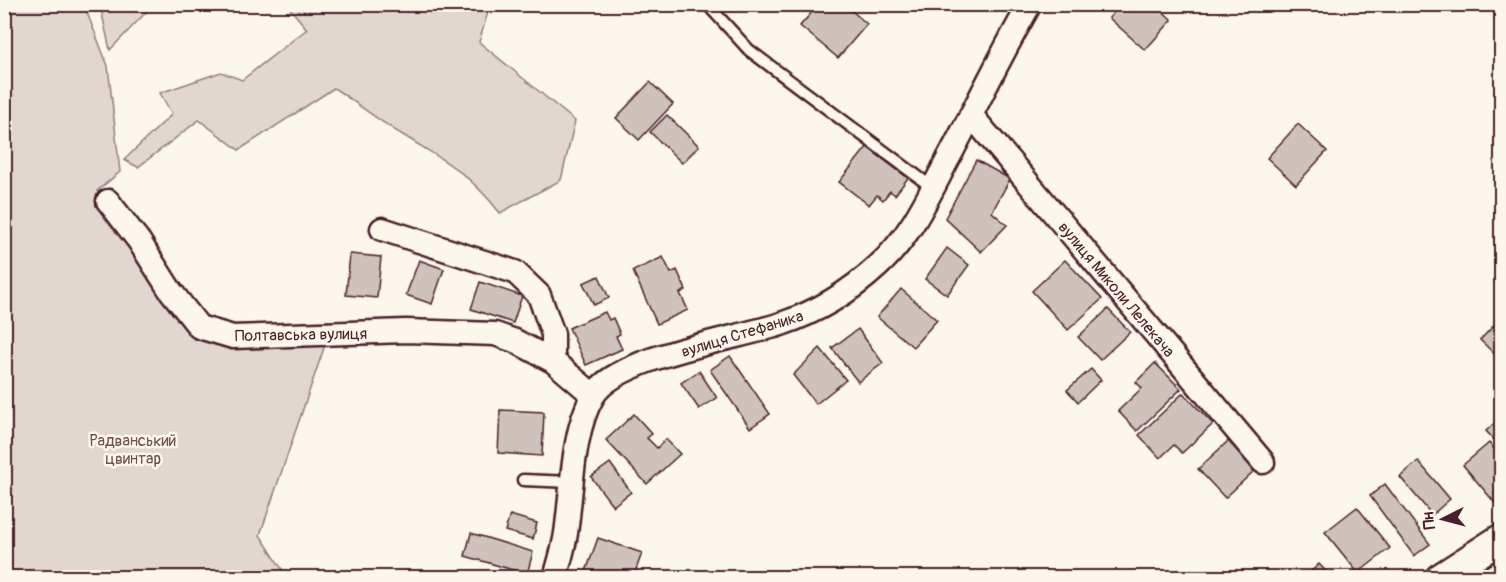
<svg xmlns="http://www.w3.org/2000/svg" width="1506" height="582" viewBox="0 0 1506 582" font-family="Pangolin,sans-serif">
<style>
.green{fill:#e2d7d0;stroke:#967b7e;stroke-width:1.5}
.building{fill:#cfc2bc;stroke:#4a1f2b;stroke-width:1.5}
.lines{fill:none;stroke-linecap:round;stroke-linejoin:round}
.service-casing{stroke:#4a1f2b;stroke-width:15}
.minor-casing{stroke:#4a1f2b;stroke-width:27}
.tertiary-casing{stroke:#4a1f2b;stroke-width:33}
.service{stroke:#fbf7ec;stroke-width:10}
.minor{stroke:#fbf7ec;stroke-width:22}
.tertiary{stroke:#fbf7ec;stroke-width:28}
.labels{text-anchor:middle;stroke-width:5;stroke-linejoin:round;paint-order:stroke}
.street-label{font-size:16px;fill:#4a1f2b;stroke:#fbf7ec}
.park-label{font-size:16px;fill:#704d54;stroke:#fbf7ec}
</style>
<rect width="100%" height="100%" fill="#fbf7ec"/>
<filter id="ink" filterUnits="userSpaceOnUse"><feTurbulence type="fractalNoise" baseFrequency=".0167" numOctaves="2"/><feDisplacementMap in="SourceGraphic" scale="12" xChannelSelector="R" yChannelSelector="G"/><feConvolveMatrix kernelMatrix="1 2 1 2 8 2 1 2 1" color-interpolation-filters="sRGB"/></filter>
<g filter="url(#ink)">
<g class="green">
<path d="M 4,5 L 84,5 L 108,66 L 120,172 L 97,191 L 202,340 L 257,344 L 326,342 L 260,535 L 287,577 L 5,577 Z"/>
<path d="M 100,5 L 100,4 L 153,5 L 110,50 Z"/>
<path d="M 287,5 L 490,5 L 479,42 L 575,121 L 561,180 L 500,213 C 467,171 446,162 403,135 C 379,121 357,103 334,88 L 239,150 L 199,120 L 138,167 L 124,160 L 172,114 L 160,93 L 221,72 L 242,80 L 307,29 Z"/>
</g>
<g class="building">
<path d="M 819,4 L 844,4 L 867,24 L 838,58 L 800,26 Z"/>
<path d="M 1121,4 L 1155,4 L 1172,20 L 1145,50 L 1109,18 Z"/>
<path d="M 650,82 L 673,104 L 639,140 L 616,118 Z"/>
<path d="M 667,115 L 699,146 L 682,163 L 650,132 Z"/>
<path d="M 1298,124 L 1327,151 L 1296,185 L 1267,158 Z"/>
<path d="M 867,147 L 908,178 L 895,195 L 890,191 L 883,200 L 877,195 L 869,205 L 839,182 Z"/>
<path d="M 976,160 L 1010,179 L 992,212 L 1007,225 L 981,252 L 945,218 Z"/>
<path d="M 947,248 L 969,265 L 947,295 L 925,279 Z"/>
<path d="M 350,254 L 381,257 L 377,298 L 346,295 Z"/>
<path d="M 663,257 L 671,273 L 677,270 L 686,290 L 680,293 L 688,310 L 657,324 L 633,271 Z"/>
<path d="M 419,260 L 444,269 L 432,304 L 406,295 Z"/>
<path d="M 1065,260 L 1102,299 L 1068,330 L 1032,291 Z"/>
<path d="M 599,276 L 609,298 L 594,305 L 583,283 Z"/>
<path d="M 480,282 L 522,296 L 513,323 L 471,309 Z"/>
<path d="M 901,289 L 937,320 L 913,347 L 877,317 Z"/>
<path d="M 1108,309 L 1130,332 L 1100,360 L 1078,337 Z"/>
<path d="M 605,312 L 609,320 L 613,318 L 620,334 L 616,336 L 622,349 L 586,365 L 569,328 Z"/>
<path d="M 1502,317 L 1502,361 L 1480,340 Z"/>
<path d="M 858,329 L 883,363 L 858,382 L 832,348 Z"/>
<path d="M 820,348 L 846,380 L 816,404 L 793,375 Z"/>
<path d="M 730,356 L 770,414 L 750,428 L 710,370 Z"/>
<path d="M 1155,363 L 1181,389 L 1137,431 L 1118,411 L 1142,388 L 1136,382 Z"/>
<path d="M 1091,369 L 1101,380 L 1078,402 L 1067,390 Z"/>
<path d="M 699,371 L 717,398 L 699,409 L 681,383 Z"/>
<path d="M 1183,393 L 1213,424 L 1182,453 L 1174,445 L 1160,458 L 1139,435 Z"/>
<path d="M 500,410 L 544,412 L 542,456 L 498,453 Z"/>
<path d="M 634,414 L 652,434 L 647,438 L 657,448 L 666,439 L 680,454 L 647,484 L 606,440 Z"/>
<path d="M 1502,416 L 1502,448 L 1486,431 Z"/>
<path d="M 1228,441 L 1255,470 L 1225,498 L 1198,469 Z"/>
<path d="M 1489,443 L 1502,458 L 1502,497 L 1495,503 L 1463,465 Z"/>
<path d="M 1418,461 L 1450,499 L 1432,515 L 1400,477 Z"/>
<path d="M 610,463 L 631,492 L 613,506 L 591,477 Z"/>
<path d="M 1385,484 L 1430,544 L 1414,556 L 1370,496 Z"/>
<path d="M 1357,507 L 1390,548 L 1358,573 L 1325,532 Z"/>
<path d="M 510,515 L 537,523 L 533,539 L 505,531 Z"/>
<path d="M 471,533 L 533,552 L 527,574 L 465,556 Z"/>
<path d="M 598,538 L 642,553 L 633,578 L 594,578 L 585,574 Z"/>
<path d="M 1319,564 L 1332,578 L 1304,578 Z"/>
</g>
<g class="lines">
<g class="service-casing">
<g id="service">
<path d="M 707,4 L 749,50 L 933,188"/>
<path d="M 523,480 L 571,482"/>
</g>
</g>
<g class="minor-casing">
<g id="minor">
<path d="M 971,115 L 1263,462"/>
<path d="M 108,201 L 139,241 L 170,290 L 199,327 L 233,337 L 406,331 L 495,334 L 515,341 L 553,361 L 593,395"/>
<path d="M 382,229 L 515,272 L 539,295 L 553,334 L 553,361"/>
<path d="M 555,578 C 559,563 564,548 566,533 C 572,493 572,431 593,396 C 617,356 737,339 781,324 C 817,312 850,292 878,266 C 910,237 927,199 947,161 C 975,109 1000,56 1030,4"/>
</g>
</g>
<g class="tertiary-casing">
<path id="tertiary" d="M 1440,578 L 1502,538"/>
</g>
<use href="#service" class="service"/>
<use href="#minor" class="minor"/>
<use href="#tertiary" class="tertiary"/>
</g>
</g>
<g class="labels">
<g class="street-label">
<text transform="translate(1117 289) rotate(50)" y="6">вулиця Миколи Лелекача</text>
<text transform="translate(742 333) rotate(-17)" y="6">вулиця Стефаника</text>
<text transform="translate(301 334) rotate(-1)" y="6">Полтавська вулиця</text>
</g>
<g class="park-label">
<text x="133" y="446">Радванський<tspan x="133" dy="18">цвинтар</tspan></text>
</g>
</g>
<rect width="1506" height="582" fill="none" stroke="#fbf7ec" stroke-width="24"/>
<rect x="12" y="12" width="1482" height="558" fill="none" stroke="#4a1f2b" stroke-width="2" filter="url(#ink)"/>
<g transform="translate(1443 519) rotate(264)" stroke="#fbf7ec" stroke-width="4.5" paint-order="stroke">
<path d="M0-4.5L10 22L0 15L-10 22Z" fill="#4a1f2b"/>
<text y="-9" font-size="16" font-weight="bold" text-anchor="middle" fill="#4a1f2b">Пн</text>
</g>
</svg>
